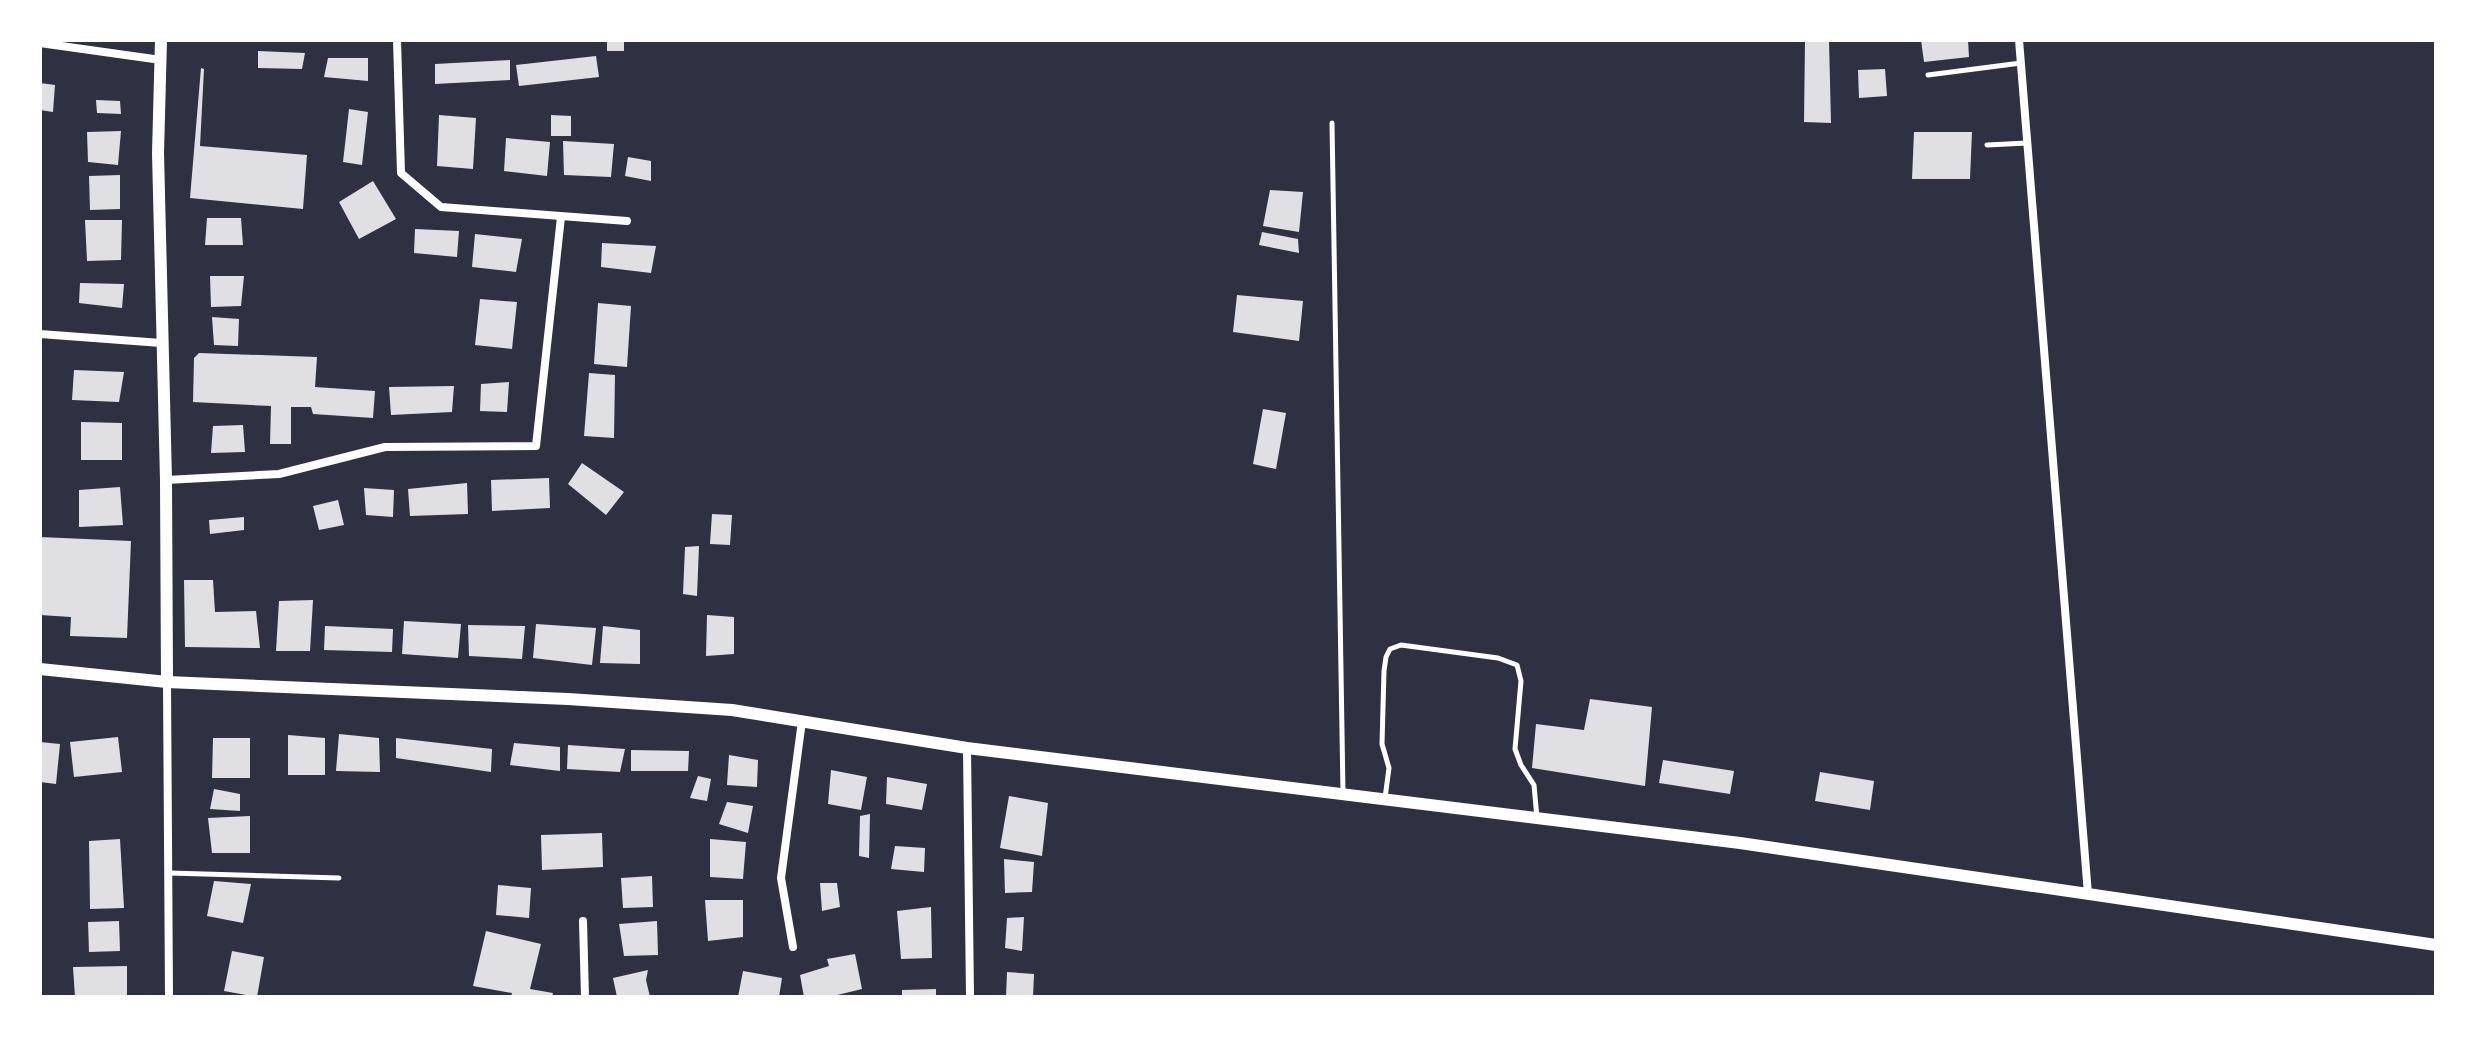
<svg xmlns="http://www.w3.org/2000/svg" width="2476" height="1037" viewBox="0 0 2476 1037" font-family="'Fira Sans',sans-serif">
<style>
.building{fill:#e0e0e3}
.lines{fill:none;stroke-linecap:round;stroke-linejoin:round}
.service{stroke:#fff;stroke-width:5}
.minor{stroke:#fff;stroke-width:8}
.tertiary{stroke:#fff;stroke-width:12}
</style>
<rect width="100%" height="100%" fill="#2d3142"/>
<g class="building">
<rect x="607" y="40" width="17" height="11"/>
<path d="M 1805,40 L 1829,40 L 1831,123 L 1804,122 Z"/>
<path d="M 1921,40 L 1968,40 L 1969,57 L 1924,62 Z"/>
<path d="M 258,51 L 305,53 L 302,69 L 258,68 Z"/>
<path d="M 596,56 L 599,77 L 519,86 L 516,65 Z"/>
<path d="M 328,58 L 368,58 L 368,81 L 324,77 Z"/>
<path d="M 510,60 L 510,80 L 435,84 L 435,64 Z"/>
<path d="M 201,68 L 204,69 L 200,146 L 307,155 L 303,209 L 190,198 Z"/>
<path d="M 1885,69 L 1887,96 L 1859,98 L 1858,70 Z"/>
<path d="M 40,83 L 55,85 L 53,112 L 40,110 Z"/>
<path d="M 96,100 L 120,101 L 121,114 L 97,113 Z"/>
<path d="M 349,109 L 368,112 L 362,165 L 343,162 Z"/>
<path d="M 439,115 L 476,118 L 473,169 L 437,166 Z"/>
<path d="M 551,115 L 571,116 L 571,136 L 551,136 Z"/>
<path d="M 121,131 L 118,165 L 88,162 L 87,132 Z"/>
<path d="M 1914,132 L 1972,132 L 1970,179 L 1912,179 Z"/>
<path d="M 506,138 L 550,142 L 547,176 L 504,171 Z"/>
<path d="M 563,141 L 614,144 L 611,177 L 564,175 Z"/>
<path d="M 628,157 L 651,161 L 651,181 L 625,176 Z"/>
<path d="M 120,175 L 120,209 L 90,210 L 89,176 Z"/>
<path d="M 373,181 L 396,219 L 359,239 L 339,202 Z"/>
<path d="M 1270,190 L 1303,192 L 1299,232 L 1263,226 Z"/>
<path d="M 207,218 L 241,218 L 243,245 L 205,245 Z"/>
<path d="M 85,220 L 122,220 L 121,260 L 87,261 Z"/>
<path d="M 415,229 L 459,231 L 457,257 L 414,253 Z"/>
<path d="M 1262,232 L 1298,239 L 1299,253 L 1259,245 Z"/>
<path d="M 475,234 L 522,239 L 516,272 L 472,267 Z"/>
<path d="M 602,243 L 656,246 L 651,273 L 601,267 Z"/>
<path d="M 210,276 L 244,276 L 241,306 L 211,307 Z"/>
<path d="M 80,283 L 124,284 L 122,308 L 79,303 Z"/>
<path d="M 1237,295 L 1303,301 L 1299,341 L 1233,332 Z"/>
<path d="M 480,299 L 517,302 L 512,349 L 475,345 Z"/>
<path d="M 598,303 L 631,306 L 627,367 L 594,364 Z"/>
<path d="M 212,317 L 239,319 L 238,346 L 214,345 Z"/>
<path d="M 199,353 L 317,357 L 315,387 L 375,391 L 373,418 L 313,414 L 311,407 L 291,407 L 291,444 L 270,444 L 271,406 L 193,402 L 194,358 Z"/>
<path d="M 74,370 L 124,372 L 119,402 L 72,400 Z"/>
<path d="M 589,373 L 615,375 L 614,438 L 584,436 Z"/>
<path d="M 509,382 L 507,412 L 480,411 L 481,384 Z"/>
<path d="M 454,386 L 452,412 L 391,415 L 389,387 Z"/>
<path d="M 1263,409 L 1286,413 L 1276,469 L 1253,464 Z"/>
<path d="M 81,422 L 122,423 L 122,460 L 81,460 Z"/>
<path d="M 243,425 L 245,452 L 211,453 L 213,426 Z"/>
<path d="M 582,463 L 624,492 L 606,515 L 568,484 Z"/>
<path d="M 549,478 L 550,508 L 492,511 L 491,480 Z"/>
<path d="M 467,483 L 468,514 L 410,516 L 408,489 Z"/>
<path d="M 120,487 L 123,525 L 79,527 L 79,490 Z"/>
<path d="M 364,488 L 394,490 L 393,517 L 366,515 Z"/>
<path d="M 338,500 L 344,525 L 319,530 L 313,506 Z"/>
<path d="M 712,514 L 732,515 L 730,545 L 710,544 Z"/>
<path d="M 244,517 L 244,530 L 210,534 L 209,520 Z"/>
<path d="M 40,537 L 131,541 L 127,638 L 70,636 L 71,617 L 40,615 Z"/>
<path d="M 699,546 L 697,596 L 683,594 L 685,547 Z"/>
<path d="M 184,580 L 213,580 L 215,612 L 256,611 L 260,648 L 185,647 Z"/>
<path d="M 313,600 L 310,651 L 276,651 L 279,601 Z"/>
<path d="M 707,615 L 734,617 L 734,654 L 706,656 Z"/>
<path d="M 404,621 L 461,624 L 458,658 L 402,654 Z"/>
<path d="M 536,624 L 596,628 L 592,665 L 533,658 Z"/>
<path d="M 468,625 L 525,626 L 522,659 L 469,656 Z"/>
<path d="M 325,626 L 393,629 L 392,652 L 324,650 Z"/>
<path d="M 603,626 L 640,630 L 640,664 L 600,663 Z"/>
<path d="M 1590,699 L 1652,707 L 1645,786 L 1532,768 L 1536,724 L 1584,730 Z"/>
<path d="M 339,734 L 379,738 L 380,772 L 336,771 Z"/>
<path d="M 288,735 L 325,738 L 325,775 L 288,775 Z"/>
<path d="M 118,737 L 122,772 L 74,777 L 70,742 Z"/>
<path d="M 213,738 L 250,738 L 250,778 L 212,778 Z"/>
<path d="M 396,738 L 492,749 L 491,772 L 396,758 Z"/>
<path d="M 40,742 L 60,744 L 56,784 L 40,782 Z"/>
<path d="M 514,743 L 560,747 L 560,771 L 510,765 Z"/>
<path d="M 568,745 L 625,749 L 620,772 L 567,769 Z"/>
<path d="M 631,750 L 689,751 L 688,771 L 631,771 Z"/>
<path d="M 729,755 L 758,760 L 757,787 L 727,785 Z"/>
<path d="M 1663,760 L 1734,771 L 1730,794 L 1659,783 Z"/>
<path d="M 831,770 L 867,777 L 861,810 L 828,804 Z"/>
<path d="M 1820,772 L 1874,781 L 1870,810 L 1815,801 Z"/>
<path d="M 698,776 L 711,779 L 707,801 L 690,798 Z"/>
<path d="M 887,777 L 927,784 L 922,810 L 886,804 Z"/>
<path d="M 214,789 L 240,794 L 240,811 L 210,809 Z"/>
<path d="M 1009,796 L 1048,803 L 1042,856 L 1000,848 Z"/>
<path d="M 727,802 L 753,806 L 748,833 L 719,824 Z"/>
<path d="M 870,814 L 869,858 L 859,856 L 860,816 Z"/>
<path d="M 250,816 L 250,853 L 212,853 L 208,818 Z"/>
<path d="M 602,833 L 603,867 L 542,870 L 541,835 Z"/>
<path d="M 120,839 L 124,908 L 90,909 L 89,841 Z"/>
<path d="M 710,839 L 746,842 L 743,879 L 710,877 Z"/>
<path d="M 895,846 L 925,848 L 924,872 L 891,869 Z"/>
<path d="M 1004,859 L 1034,862 L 1032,892 L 1005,893 Z"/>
<path d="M 652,876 L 653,907 L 623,908 L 621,878 Z"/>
<path d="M 214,881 L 251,884 L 243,923 L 207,916 Z"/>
<path d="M 820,883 L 837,883 L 840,907 L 822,911 Z"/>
<path d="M 498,885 L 531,888 L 529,918 L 496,915 Z"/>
<path d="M 705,900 L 743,900 L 743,937 L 708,941 Z"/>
<path d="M 931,907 L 932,958 L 901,959 L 897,911 Z"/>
<path d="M 1024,917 L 1022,951 L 1005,948 L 1007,918 Z"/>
<path d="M 119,921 L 120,951 L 89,952 L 88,922 Z"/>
<path d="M 657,921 L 658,955 L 624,956 L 619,924 Z"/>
<path d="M 486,931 L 541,944 L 530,989 L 553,993 L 552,997 L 511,997 L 512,993 L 473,986 Z"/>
<path d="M 232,951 L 264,957 L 257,997 L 224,991 Z"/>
<path d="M 855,954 L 862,989 L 829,997 L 804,997 L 800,975 L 829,966 L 827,959 Z"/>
<path d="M 127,966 L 127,997 L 75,997 L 73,967 Z"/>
<path d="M 648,970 L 646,980 L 650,997 L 617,997 L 613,978 Z"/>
<path d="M 743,971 L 782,978 L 779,997 L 738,997 Z"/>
<path d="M 1007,972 L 1034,974 L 1033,997 L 1006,997 Z"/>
<path d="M 936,989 L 936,997 L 902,997 L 902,990 Z"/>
</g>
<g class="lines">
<g class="service">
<path d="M 1928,75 L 2021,63"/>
<path d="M 1332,123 L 1343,793"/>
<path d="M 1987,145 L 2027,143"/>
<path d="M 1385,798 L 1389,768 L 1382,744 L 1384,671 L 1386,657 L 1390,649 L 1401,645 L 1498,658 L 1517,665 L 1521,681 L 1515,749 L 1521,765 L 1534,785 L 1537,818"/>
<path d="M 169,873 L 339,878"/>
</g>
<g class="minor">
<path d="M 397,40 L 401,173 L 441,207 L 627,221"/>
<path d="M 2019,40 L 2088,894"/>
<path d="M 40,43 L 161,60"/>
<path d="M 40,334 L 161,343"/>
<path d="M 166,480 L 279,474 L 385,447 L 536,446 L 561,217"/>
<path d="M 167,682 L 169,997"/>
<path d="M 967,748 L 970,997"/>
<path d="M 583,921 L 585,997"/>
<path d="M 793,947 L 781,878 L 802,721"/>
</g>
<g class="tertiary">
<path d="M 161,40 L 158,153 L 166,480 L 167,682"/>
<path d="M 40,669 L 167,682 L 568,699 L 732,710 L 967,748 L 1740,843 L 2436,945"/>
</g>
</g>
<rect width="2476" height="1037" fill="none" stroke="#ffffff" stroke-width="84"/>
</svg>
